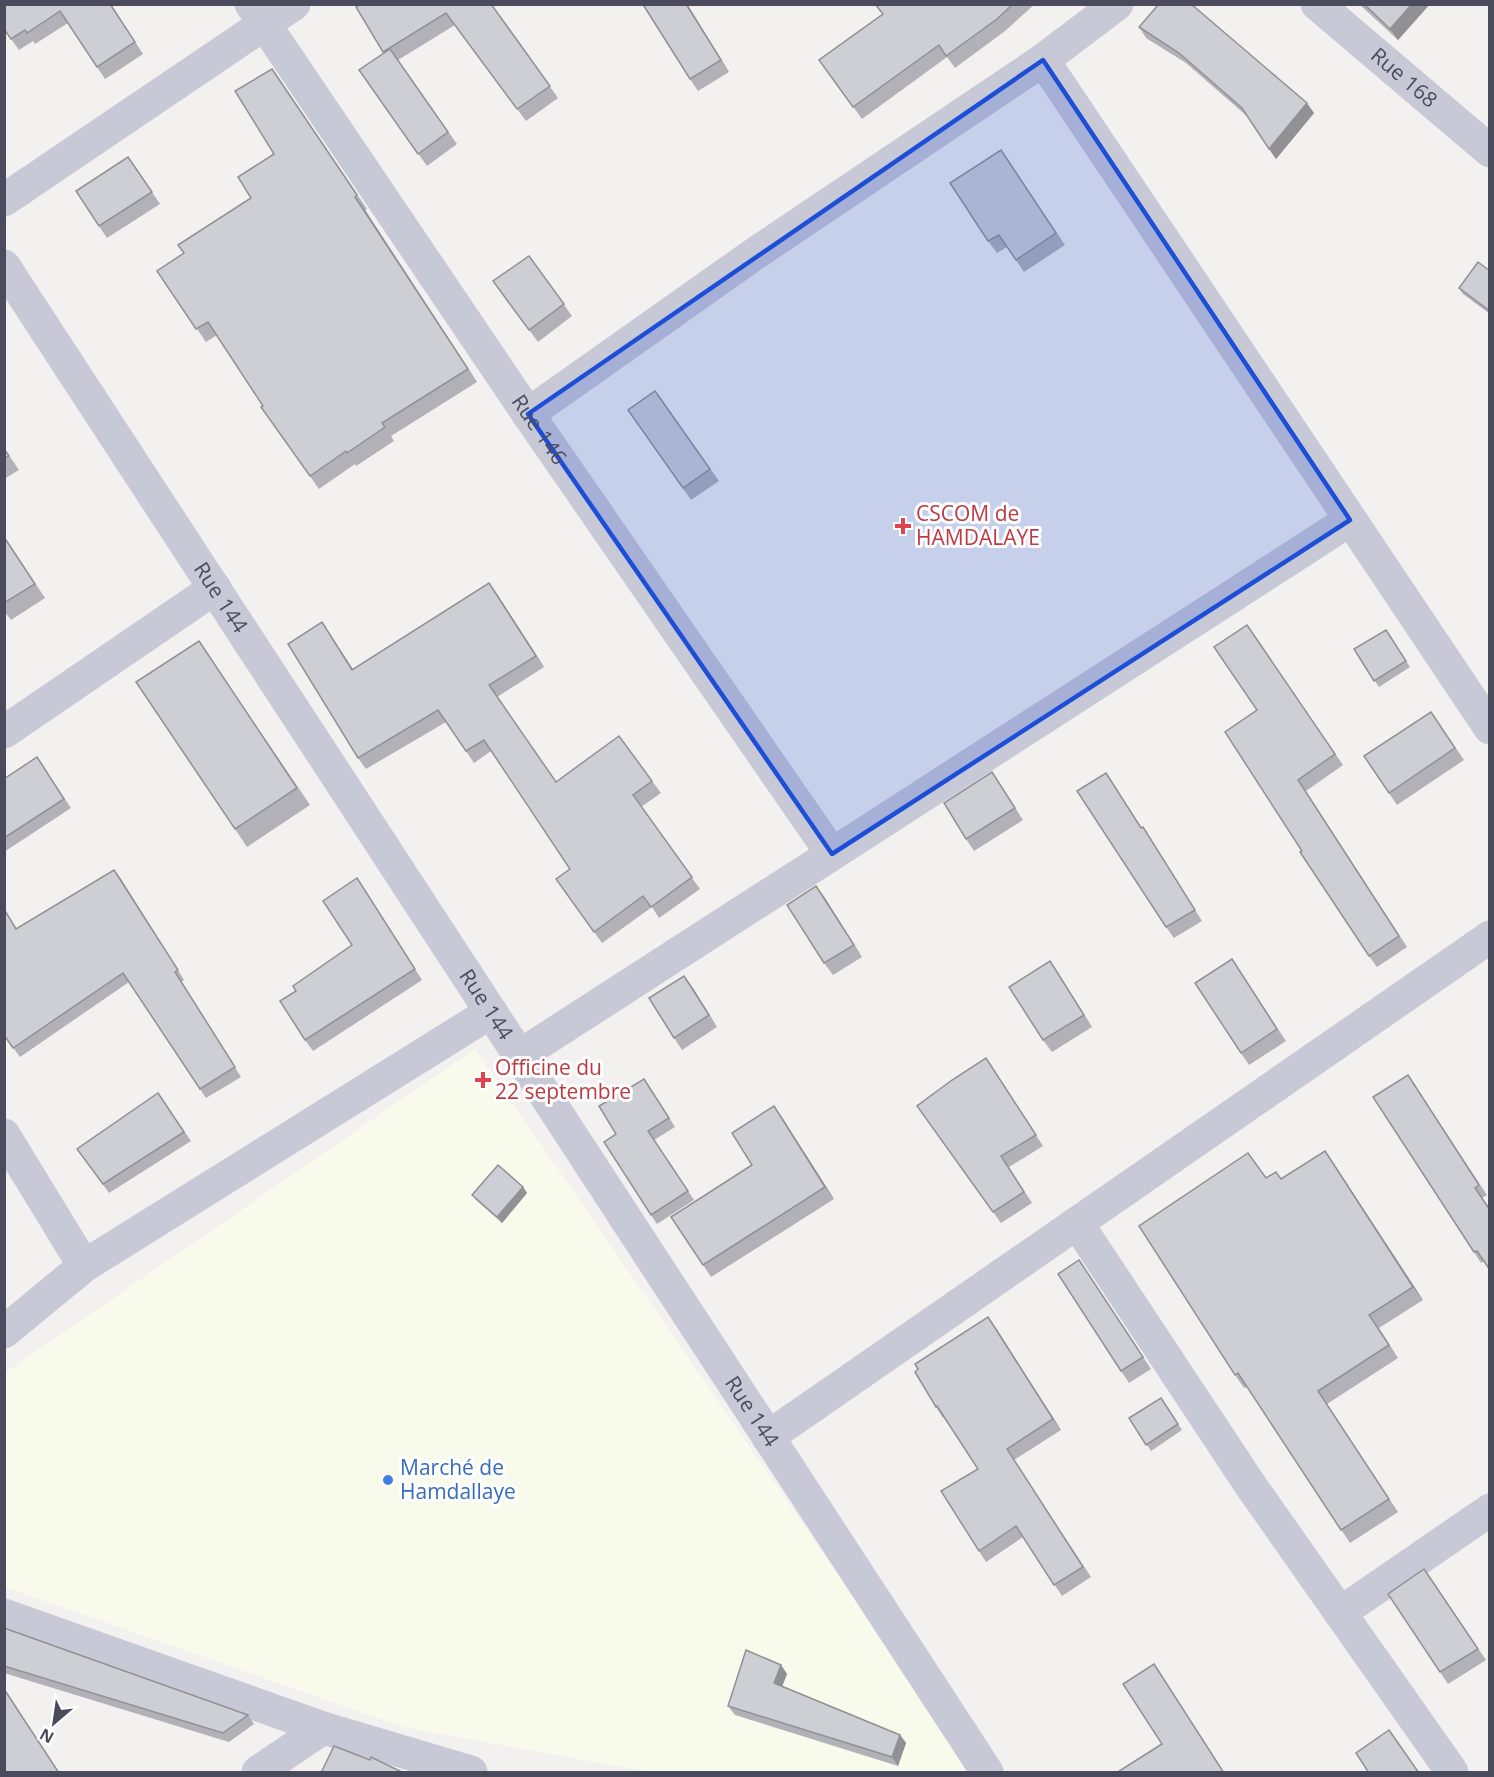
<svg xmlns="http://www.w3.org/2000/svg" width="1494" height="1777" viewBox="0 0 1494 1777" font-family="'Open Sans',sans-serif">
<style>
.commercial{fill:#f8fbec}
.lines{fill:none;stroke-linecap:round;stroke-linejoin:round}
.minor{stroke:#c8c9d6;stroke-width:33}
.wall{fill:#b1b1b7}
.shaded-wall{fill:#909095}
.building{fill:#ceced5;stroke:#909095;stroke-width:1.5}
.marked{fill:#1d4ed8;fill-opacity:0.2;stroke:#1d4ed8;stroke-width:4.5;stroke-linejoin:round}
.health-dot{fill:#e0444e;stroke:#fff;stroke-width:2}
.shop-dot{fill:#3f7fe0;stroke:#fff;stroke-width:2}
.labels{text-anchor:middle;stroke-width:6;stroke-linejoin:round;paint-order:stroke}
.street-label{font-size:21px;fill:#4a4b5c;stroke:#fff}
.health-label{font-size:21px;fill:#be3a42;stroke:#fff;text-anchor:start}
.shop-label{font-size:21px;fill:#366cbe;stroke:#fff;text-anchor:start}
</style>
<rect width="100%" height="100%" fill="#f2f1f0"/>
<path class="commercial" d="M 475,1049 L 974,1772 L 650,1772 L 403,1727 L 5,1587 L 5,1373 Z"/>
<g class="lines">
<g class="minor">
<path id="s1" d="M 251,4 L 528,414 L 832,854"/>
<path id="s2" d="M 1317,4 L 1490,151"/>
<path d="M 1043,60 L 1490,728"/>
<path d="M 4,200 L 294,4"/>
<path id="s3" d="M 4,266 L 987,1772"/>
<path d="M 528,414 L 753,255 L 1043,60 L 1117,4"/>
<path d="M 4,732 L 215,588"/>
<path d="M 519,1056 L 1350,520"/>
<path d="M 4,1135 L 84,1266"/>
<path d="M 1077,1223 L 1251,1486 L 1452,1772"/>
<path d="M 4,1332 L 84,1266 L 491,1012"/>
<path d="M 768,1437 L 1490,937"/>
<path d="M 1340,1613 L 1490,1510"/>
<path d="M 4,1615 L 323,1728 L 471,1772"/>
<path d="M 258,1772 L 323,1728"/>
</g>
</g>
<g class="wall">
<path d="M 6,4 L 111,4 L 143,54 L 105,79 L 68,23 L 35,44 L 33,41 L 19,50 L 4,29 Z"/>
<path d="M 491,4 L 558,98 L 526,121 L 455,25 L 398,60 L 457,144 L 427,166 L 359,70 L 384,53 L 356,7 Z"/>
<path d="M 646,4 L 687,4 L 729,72 L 698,91 L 690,79 Z"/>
<path d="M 875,4 L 1035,4 L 1005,31 L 955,68 L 947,57 L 862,119 L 819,60 L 883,15 Z"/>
<path d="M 1359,4 L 1430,4 L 1398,40 Z"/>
<path d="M 1139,27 L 1314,113 L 1276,159 L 1248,117 L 1186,63 L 1146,38 Z"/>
<path d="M 272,69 L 367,209 L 365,210 L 477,382 L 391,436 L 394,441 L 356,466 L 355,464 L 319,489 L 261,407 L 263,406 L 217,335 L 206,342 L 157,271 L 184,253 L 178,245 L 251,198 L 274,154 Z"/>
<path d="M 1001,150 L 1065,245 L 1024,272 L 1007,247 L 997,253 L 988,241 Z"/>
<path d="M 128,157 L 160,204 L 107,238 L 99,226 Z"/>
<path d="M 529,256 L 572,316 L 538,342 L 502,293 Z"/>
<path d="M 1490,271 L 1490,314 L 1463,294 L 1459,288 Z"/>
<path d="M 655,391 L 719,481 L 691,500 L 628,410 Z"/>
<path d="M 4,448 L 19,470 L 4,479 Z"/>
<path d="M 4,536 L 45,598 L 11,620 L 4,611 Z"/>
<path d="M 497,594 L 544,667 L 497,697 L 556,782 L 619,736 L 661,793 L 641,807 L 700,889 L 659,918 L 652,907 L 602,943 L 556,879 L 570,869 L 491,751 L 474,763 L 446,722 L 366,769 L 358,758 L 330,634 L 353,669 Z"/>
<path d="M 1247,625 L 1343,765 L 1306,791 L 1407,947 L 1377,967 L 1369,956 L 1257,710 Z"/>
<path d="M 1386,630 L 1410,667 L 1379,687 L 1354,649 Z"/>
<path d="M 199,641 L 310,805 L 247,847 L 235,829 Z"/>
<path d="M 1431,712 L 1464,760 L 1397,805 L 1364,756 Z"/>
<path d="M 37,757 L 71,808 L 4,852 L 4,779 Z"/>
<path d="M 992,772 L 1023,820 L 974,851 L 966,839 Z"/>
<path d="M 1106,773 L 1142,828 L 1150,838 L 1202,921 L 1174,938 L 1166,927 Z"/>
<path d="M 114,870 L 184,980 L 181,982 L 241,1077 L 206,1098 L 129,982 L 20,1057 L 4,1035 L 17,929 Z"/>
<path d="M 816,886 L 862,957 L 833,975 L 824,963 Z"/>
<path d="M 364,889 L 422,980 L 313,1051 L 305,1040 L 296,991 L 352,945 Z"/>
<path d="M 1232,959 L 1286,1041 L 1249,1065 L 1241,1053 Z"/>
<path d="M 1050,961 L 1092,1027 L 1052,1052 L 1043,1040 Z"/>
<path d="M 684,976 L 717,1027 L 682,1050 L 674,1038 Z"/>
<path d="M 986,1058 L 1043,1146 L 1009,1167 L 1032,1203 L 1001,1223 L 917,1106 Z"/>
<path d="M 1408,1075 L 1487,1195 L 1482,1198 L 1490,1209 L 1490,1270 L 1484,1261 L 1481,1263 L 1474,1252 Z"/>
<path d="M 650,1088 L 675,1127 L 654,1140 L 694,1200 L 657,1224 L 651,1215 L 616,1134 Z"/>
<path d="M 158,1093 L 191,1141 L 109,1193 L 77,1149 Z"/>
<path d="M 783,1119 L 834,1199 L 711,1277 L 671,1217 L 752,1165 Z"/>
<path d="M 1334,1164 L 1423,1300 L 1379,1328 L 1398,1358 L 1327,1404 L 1398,1512 L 1350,1543 L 1247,1387 L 1244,1388 L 1235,1375 L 1266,1178 L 1281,1179 Z"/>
<path d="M 523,1187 L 527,1193 L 502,1223 L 477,1201 L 472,1195 Z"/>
<path d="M 1079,1260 L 1151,1369 L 1129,1383 L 1121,1371 Z"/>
<path d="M 988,1317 L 1061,1430 L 1014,1460 L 1091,1577 L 1062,1596 L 1023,1537 L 986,1562 L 979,1551 L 978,1469 L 944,1417 L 943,1418 L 936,1407 L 918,1369 Z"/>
<path d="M 1161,1398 L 1182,1430 L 1151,1451 L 1129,1418 Z"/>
<path d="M 1424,1569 L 1486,1660 L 1448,1684 L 1388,1594 Z"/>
<path d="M 4,1628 L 248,1715 L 254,1724 L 229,1742 L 4,1673 Z"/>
<path d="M 781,1665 L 787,1674 L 782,1686 L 900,1735 L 906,1743 L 898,1766 L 735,1715 L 728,1706 Z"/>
</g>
<g class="shaded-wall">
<path d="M 686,4 L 687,4 L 729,72 L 721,60 Z"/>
<path d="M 1412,4 L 1430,4 L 1398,40 L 1390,29 Z"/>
<path d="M 1307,103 L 1314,113 L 1276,159 L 1269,149 Z"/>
<path d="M 355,197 L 365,210 L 477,382 L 468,369 Z"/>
<path d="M 489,583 L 497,594 L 544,667 L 536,656 Z"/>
<path d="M 322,622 L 330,634 L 360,681 L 352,670 Z"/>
<path d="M 114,870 L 121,879 L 184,980 L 178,970 Z"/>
<path d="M 816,886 L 825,898 L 862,957 L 854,945 Z"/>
<path d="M 1050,961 L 1058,973 L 1092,1027 L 1084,1015 Z"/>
<path d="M 684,976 L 693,988 L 717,1027 L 709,1015 Z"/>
<path d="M 774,1106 L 783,1119 L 834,1199 L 825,1187 Z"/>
<path d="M 1325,1151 L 1334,1164 L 1423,1300 L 1413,1287 Z"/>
<path d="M 523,1187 L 527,1193 L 502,1223 L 497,1217 Z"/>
<path d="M 988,1317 L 996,1328 L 1061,1430 L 1053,1419 Z"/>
<path d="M 781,1665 L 787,1674 L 780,1692 L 774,1683 Z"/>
<path d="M 900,1735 L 906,1743 L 898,1766 L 892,1757 Z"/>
</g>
<g class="building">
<path d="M 6,4 L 110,4 L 135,42 L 97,67 L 60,11 L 27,33 L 25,30 L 11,39 L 4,29 L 4,5 Z"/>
<path d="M 361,4 L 491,4 L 550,86 L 517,109 L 446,13 L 383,52 L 356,7 Z"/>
<path d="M 646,4 L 686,4 L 721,60 L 690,79 L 644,6 Z"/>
<path d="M 875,4 L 1013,4 L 997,19 L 946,56 L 939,45 L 853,107 L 819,60 L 883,14 Z"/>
<path d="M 1159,4 L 1191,4 L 1307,103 L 1269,149 L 1242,108 L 1179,53 L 1139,27 Z"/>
<path d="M 1364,4 L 1412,4 L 1390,29 Z"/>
<path d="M 390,49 L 448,132 L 418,154 L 359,70 Z"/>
<path d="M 272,69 L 357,195 L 355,197 L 468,369 L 382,423 L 385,427 L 347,453 L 346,451 L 310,476 L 261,407 L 263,406 L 208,322 L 196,329 L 157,271 L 184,253 L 178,245 L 251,198 L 238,177 L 274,154 L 235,91 Z"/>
<path d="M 1001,150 L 1056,233 L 1016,260 L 999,235 L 988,241 L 950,183 Z"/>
<path d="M 128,157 L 152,192 L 99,226 L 76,191 Z"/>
<path d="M 529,256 L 564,304 L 529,330 L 493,281 Z"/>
<path d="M 1478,262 L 1490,271 L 1490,311 L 1459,288 Z"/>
<path d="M 655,391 L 710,469 L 683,488 L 628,410 Z"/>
<path d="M 4,449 L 9,456 L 4,458 Z"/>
<path d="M 4,537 L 35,584 L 4,603 Z"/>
<path d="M 489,583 L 536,656 L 489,685 L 556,782 L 619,736 L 652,781 L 633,795 L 692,877 L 651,907 L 643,896 L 594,932 L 556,879 L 570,869 L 484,740 L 466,751 L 438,710 L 358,758 L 288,644 L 322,622 L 352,670 Z"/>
<path d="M 1247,625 L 1335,754 L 1298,780 L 1399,936 L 1369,956 L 1300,852 L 1302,851 L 1225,732 L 1257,710 L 1214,647 Z"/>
<path d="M 1386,630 L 1406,661 L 1374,681 L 1354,649 Z"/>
<path d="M 199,641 L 297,788 L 235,829 L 136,682 Z"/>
<path d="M 1431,712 L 1455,748 L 1389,793 L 1364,756 Z"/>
<path d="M 37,757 L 64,799 L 4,838 L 4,779 Z"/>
<path d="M 992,772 L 1015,808 L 966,839 L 944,803 Z"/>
<path d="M 1106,773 L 1141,828 L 1143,827 L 1195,910 L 1166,927 L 1077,791 Z"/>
<path d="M 114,870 L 178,970 L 175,972 L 235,1067 L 200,1089 L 123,973 L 13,1048 L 4,1035 L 4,909 L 16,929 Z"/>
<path d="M 357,878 L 415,969 L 305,1040 L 280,1001 L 296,991 L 293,986 L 352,945 L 323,901 Z"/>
<path d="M 816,886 L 854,945 L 824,963 L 787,905 Z"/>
<path d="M 1232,959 L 1277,1029 L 1241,1053 L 1195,983 Z"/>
<path d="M 1050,961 L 1084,1015 L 1043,1040 L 1009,987 Z"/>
<path d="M 684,976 L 709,1015 L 674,1038 L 649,998 Z"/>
<path d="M 986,1058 L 1036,1135 L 1001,1156 L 1024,1192 L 993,1212 L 917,1106 L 952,1080 Z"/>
<path d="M 1408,1075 L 1479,1185 L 1475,1188 L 1490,1210 L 1490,1270 L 1477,1251 L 1474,1252 L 1373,1097 Z"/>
<path d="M 644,1079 L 669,1118 L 648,1131 L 688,1191 L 651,1215 L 604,1142 L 616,1134 L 599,1106 Z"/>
<path d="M 158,1093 L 184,1132 L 103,1184 L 77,1149 Z"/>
<path d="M 774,1106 L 825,1187 L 703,1265 L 671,1217 L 752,1165 L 732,1133 Z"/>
<path d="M 1325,1151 L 1413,1287 L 1369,1315 L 1389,1345 L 1318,1391 L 1389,1499 L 1341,1530 L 1238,1373 L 1235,1375 L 1139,1226 L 1248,1153 L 1266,1178 L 1276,1172 L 1281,1179 Z"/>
<path d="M 498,1165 L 523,1187 L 497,1217 L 472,1195 Z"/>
<path d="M 1079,1260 L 1143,1357 L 1121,1371 L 1058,1274 Z"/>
<path d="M 988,1317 L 1053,1419 L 1007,1449 L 1083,1567 L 1054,1585 L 1016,1526 L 979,1551 L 941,1491 L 978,1469 L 937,1406 L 936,1407 L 915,1372 L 918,1369 L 915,1364 Z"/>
<path d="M 1161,1398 L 1178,1424 L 1146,1445 L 1129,1418 Z"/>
<path d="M 1424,1569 L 1478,1649 L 1440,1672 L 1388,1594 Z"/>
<path d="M 4,1628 L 248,1715 L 223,1733 L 4,1666 Z"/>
<path d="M 746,1650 L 781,1665 L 774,1683 L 900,1735 L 892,1757 L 728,1706 Z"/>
<path d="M 1154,1664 L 1224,1773 L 1116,1773 L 1162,1744 L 1123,1684 Z"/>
<path d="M 4,1689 L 59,1773 L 4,1772 Z"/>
<path d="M 1389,1730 L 1419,1773 L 1369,1773 L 1356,1753 Z"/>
<path d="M 334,1746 L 370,1760 L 371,1757 L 404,1773 L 321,1773 Z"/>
</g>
<path class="marked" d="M 1043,60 L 1350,520 L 832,854 L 528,414 Z"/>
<g class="health-dot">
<path d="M900 517h6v6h6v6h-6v6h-6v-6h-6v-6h6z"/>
<path d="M480 1071h6v6h6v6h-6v6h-6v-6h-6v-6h6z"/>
</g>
<circle class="shop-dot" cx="388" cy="1480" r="6"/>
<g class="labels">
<g class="street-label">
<text dy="7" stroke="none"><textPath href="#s2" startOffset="114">Rue 168</textPath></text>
<text dy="7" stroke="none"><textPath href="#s1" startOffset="514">Rue 146</textPath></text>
<text dy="7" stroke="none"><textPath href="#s3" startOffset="396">Rue 144</textPath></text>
<text dy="7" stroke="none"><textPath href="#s3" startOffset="882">Rue 144</textPath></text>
<text dy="7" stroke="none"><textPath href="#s3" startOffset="1368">Rue 144</textPath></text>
</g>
<g class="health-label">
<text x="916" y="521">CSCOM de<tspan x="916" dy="24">HAMDALAYE</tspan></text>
<text x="495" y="1075">Officine du<tspan x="495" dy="24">22 septembre</tspan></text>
</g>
<g class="shop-label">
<text x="400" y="1475">Marché de<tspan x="400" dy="24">Hamdallaye</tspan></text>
</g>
</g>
<rect width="1494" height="1777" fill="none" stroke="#4a4b5c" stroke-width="12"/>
<g transform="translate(54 1723) rotate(209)" stroke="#ffffff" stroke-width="4.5" paint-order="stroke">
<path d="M0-4.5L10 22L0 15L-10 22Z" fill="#4a4b5c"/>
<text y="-9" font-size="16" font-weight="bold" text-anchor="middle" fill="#4a4b5c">N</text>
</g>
</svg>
